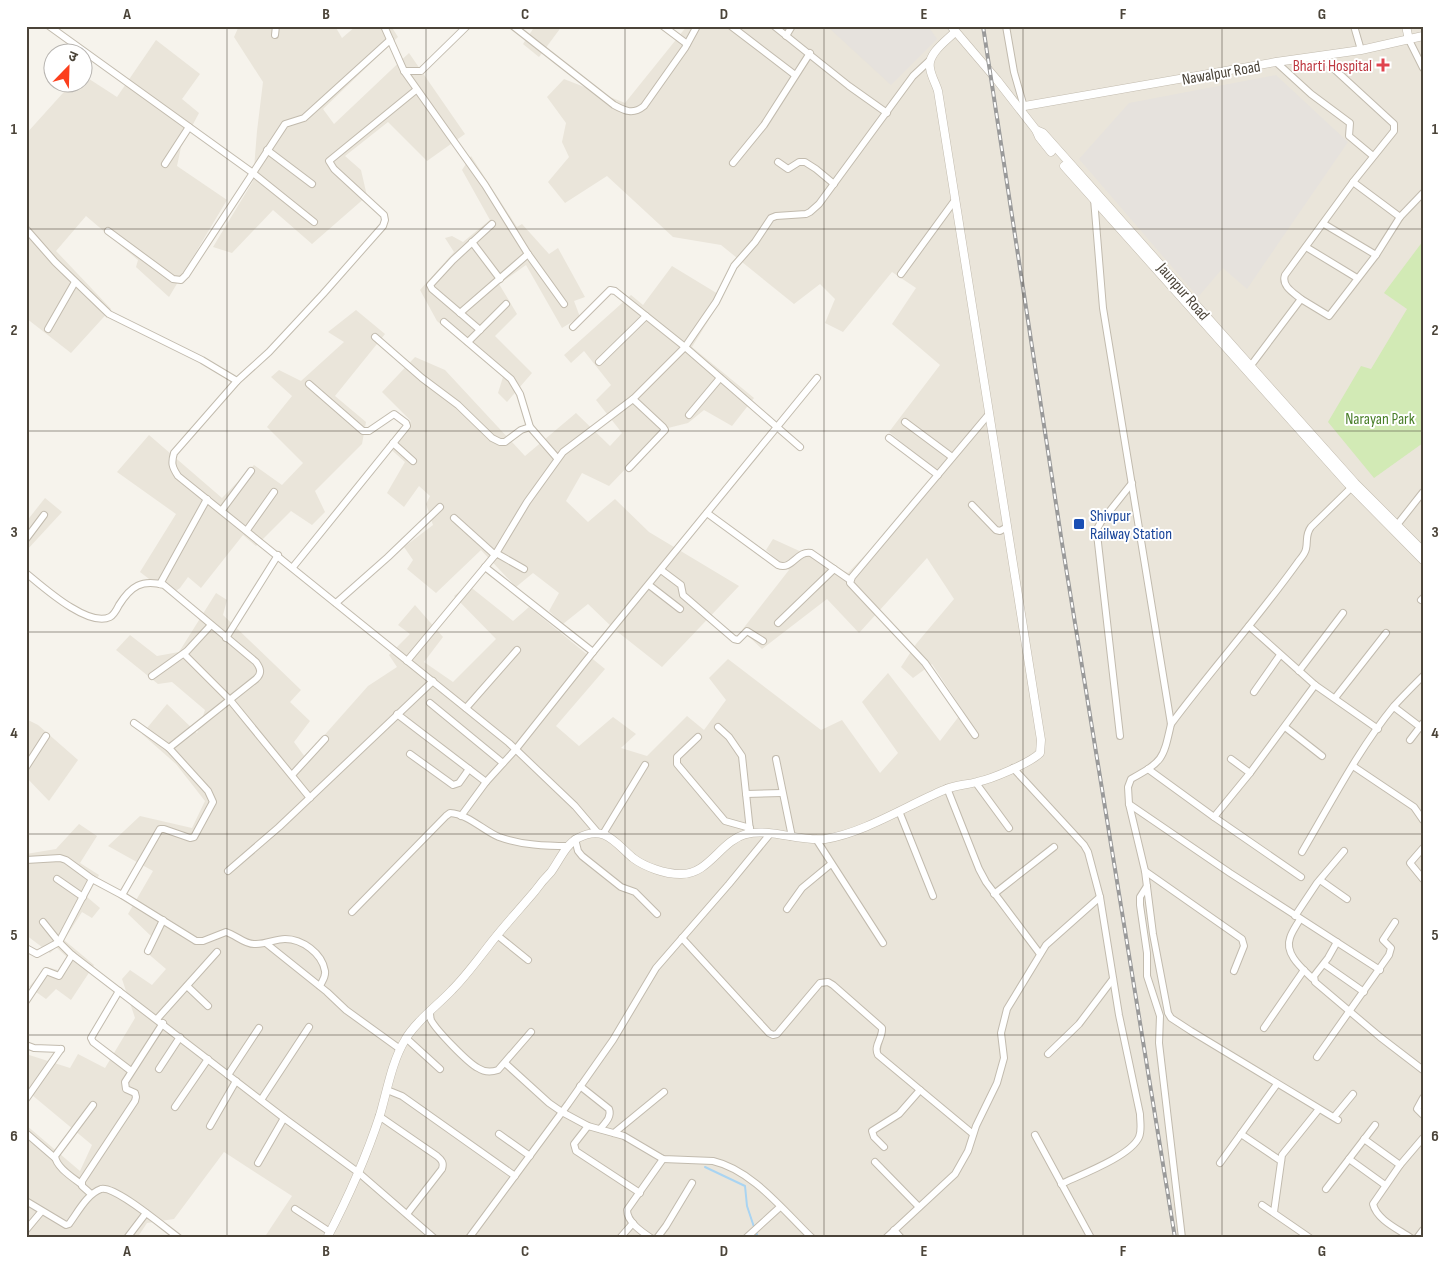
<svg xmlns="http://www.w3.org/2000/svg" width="1449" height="1264" viewBox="0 0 1449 1264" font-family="'Sofia Sans Condensed','Noto Sans Devanagari',sans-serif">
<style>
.residential{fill:#eae5da}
.industrial{fill:#e6e2dd}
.green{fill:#d2eab5}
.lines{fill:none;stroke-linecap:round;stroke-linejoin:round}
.stream{stroke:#a9d4f2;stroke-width:2}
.minor-casing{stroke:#c2bbae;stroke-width:8}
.tertiary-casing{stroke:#c2bbae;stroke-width:9}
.minor{stroke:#fff;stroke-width:6}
.tertiary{stroke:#fff;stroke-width:8}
.rail-casing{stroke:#9a9a9a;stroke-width:4}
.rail{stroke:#fff;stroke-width:2;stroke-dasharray:5.5;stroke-linecap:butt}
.grid{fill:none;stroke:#4b4439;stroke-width:1;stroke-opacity:0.55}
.health-dot{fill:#e0444e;stroke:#fff;stroke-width:2}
.transit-dot{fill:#1a4fb4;stroke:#fff;stroke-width:2}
.labels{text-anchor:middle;stroke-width:4;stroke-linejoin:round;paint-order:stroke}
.health-label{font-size:16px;fill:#be3a42;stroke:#fff;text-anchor:end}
.street-label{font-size:16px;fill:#4b4439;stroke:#fff}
.park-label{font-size:16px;fill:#4a7f2a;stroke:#fff}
.transit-label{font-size:16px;fill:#164399;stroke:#fff;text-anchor:start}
.neatline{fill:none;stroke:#4b4439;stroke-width:2}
.grid-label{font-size:16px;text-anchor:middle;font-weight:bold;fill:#4b4439}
</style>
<rect width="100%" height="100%" fill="#f6f3ec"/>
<g class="residential">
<path d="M 239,26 L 335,26 L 342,38 L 356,26 L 391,26 L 398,37 L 323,109 L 334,124 L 409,53 L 465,134 L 427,161 L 388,122 L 345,156 L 361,170 L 367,196 L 312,244 L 273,210 L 232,253 L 213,247 L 253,181 L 257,131 L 263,82 L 234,37 Z"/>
<path d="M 535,26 L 562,26 L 539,57 L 523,44 Z"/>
<path d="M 687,26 L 1423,26 L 1423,1238 L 264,1238 L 292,1196 L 224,1152 L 174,1219 L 147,1223 L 137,1238 L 26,1238 L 26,1125 L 80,1171 L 92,1145 L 26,1090 L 26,1054 L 70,1068 L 78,1054 L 105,1068 L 135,1018 L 122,979 L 130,970 L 152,985 L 166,969 L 145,951 L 152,937 L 128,914 L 153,871 L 108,846 L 140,816 L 192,828 L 205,801 L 176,764 L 142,734 L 167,704 L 197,733 L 205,710 L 172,682 L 158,684 L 116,650 L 130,635 L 157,656 L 179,652 L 216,593 L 227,600 L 223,615 L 301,690 L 290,702 L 310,721 L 294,742 L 305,757 L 368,686 L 397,667 L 389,655 L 410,634 L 398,625 L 415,605 L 443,637 L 424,662 L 453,682 L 496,639 L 454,596 L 468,585 L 513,621 L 529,607 L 605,669 L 556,726 L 579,746 L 613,717 L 636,734 L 621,748 L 647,756 L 687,716 L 704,730 L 726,700 L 709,678 L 728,659 L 821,730 L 842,720 L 880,773 L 898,753 L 862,702 L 888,673 L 940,741 L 963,711 L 932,664 L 913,678 L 901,667 L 916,644 L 954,599 L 927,558 L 859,633 L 827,599 L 762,649 L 742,630 L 789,570 L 766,550 L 773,539 L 848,573 L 941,475 L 889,432 L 940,365 L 892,324 L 916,288 L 892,272 L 843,332 L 825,323 L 835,299 L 820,284 L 794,304 L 721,245 L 673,237 L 607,176 L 565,203 L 548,182 L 569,157 L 562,142 L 566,123 L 547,97 L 564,79 L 625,103 Z"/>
<path d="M 156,40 L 200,74 L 182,99 L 199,113 L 181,147 L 177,166 L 227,200 L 169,297 L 136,267 L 138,260 L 86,216 L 56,251 L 111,309 L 71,353 L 26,318 L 26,134 L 72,83 L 82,82 L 83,75 L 117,97 Z"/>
<path d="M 471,156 L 517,227 L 522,224 L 549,254 L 558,248 L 585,297 L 574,301 L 580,317 L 562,328 L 526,265 L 499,284 L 517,314 L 495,336 L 532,373 L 507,402 L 498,393 L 503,377 L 437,321 L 420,290 L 454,252 L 445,238 L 452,236 L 463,242 L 490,220 L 462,170 Z"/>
<path d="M 672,266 L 723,297 L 692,347 L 754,398 L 732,426 L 704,410 L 688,423 L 664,429 L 609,486 L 582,473 L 566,501 L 588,522 L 615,499 L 649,532 L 739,586 L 662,667 L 614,629 L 588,604 L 563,624 L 549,611 L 559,593 L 533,573 L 516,587 L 481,550 L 436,593 L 407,569 L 413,560 L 404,547 L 433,525 L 426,504 L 430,496 L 419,486 L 404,507 L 387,493 L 405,462 L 386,445 L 411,421 L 382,392 L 415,357 L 445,370 L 525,456 L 576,413 L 610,446 L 622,433 L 596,400 L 611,385 L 584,351 L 571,363 L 564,355 L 631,295 L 643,305 Z"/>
<path d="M 356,310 L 385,334 L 335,396 L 366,422 L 362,444 L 315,491 L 325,512 L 312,525 L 291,511 L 256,546 L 243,535 L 201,588 L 188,577 L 180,588 L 170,595 L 140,572 L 176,514 L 117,472 L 149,435 L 222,498 L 254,465 L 282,485 L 303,463 L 267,427 L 292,396 L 271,377 L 279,370 L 301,381 L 344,342 L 328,332 Z"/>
<path d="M 45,498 L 62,512 L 26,551 L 26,522 Z"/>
<path d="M 26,719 L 38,725 L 78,760 L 49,801 L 26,777 Z"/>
<path d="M 79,824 L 97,836 L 80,863 L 99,875 L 87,897 L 100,908 L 92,918 L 82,912 L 64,940 L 94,965 L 71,1000 L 56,989 L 46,999 L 29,987 L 46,967 L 58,970 L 67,957 L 56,947 L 50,953 L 26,935 L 26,854 L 56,849 Z"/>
</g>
<g class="industrial">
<path d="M 928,26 L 937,39 L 891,85 L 828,27 Z"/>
<path d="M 1276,75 L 1348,142 L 1247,289 L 1223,268 L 1198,297 L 1079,159 L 1129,103 Z"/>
</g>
<path class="green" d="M 1423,241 L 1423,443 L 1374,478 L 1328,422 L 1361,366 L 1371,369 L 1407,309 L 1384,293 Z"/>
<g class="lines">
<g class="stream">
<path d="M 705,1167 L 745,1186 L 747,1206 L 754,1227"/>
<path d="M 756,1232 L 758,1238"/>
</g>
<g class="minor-casing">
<g id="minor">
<path d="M 49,26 L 253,173 L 314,222"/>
<path d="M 384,26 L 404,71 L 485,185 L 528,254 L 564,304"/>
<path d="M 513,26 L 614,105 C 625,111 633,115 644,106 L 685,48 L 697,26"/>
<path d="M 663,26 L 687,44"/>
<path d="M 731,26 L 795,75"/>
<path d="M 774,26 L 849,86 L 887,113"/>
<path d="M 1006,26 L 1014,72 L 1024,107"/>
<path d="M 1354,26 L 1361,50"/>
<path d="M 275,35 L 276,26"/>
<path d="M 786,36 L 792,26"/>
<path d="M 1409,40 L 1423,68"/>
<path d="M 1320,56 L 1394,124 L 1394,131 L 1353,182 L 1400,217"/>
<path d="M 1276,62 L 1311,94 L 1350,123 L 1349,136 L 1373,156"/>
<path d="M 404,71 L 421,71 L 467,26"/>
<path d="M 416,90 L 329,161 L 334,169 L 384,215 L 385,220 L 383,226 L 323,294 L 269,352 L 237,381 L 174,453 C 171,463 172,467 178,476 L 509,743 L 575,806 L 598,833"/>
<path d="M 267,150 L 312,184"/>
<path d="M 778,162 L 788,169 L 799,162 L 805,162 L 816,169 L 834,184"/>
<path d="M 733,163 L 764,125 L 810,53"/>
<path d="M 165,164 L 189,127"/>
<path d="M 1094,199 L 1103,308 L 1171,724 C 1163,760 1163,761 1131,779 L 1128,787 L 1129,804 L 1145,871 L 1153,934 L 1168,1013 L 1171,1018 L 1191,1031 L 1338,1120"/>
<path d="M 1324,224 L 1376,255"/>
<path d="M 26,229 L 55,262 L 109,314 L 202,360 L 237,381"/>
<path d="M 108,231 L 173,279 L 181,280 L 186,275 L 285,124 L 304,118 L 390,40"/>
<path d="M 472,242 L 500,279"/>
<path d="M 1306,247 L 1357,278"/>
<path d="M 901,274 L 955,200"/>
<path d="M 1301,299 L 1329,316 L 1376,255 L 1400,217 L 1423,193"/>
<path d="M 460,313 L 528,254"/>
<path d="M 444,322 L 511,379 L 520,394 L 530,427 L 557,458"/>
<path d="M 573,327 L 610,290 L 615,291 L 685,347 L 800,447"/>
<path d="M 48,329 L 75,282"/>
<path d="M 480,330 L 432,289 L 430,285 L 453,260 L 492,224"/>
<path d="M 375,337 L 422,378 L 458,405 L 492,438 L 500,442 L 505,442 L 521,430 L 530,427"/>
<path d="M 468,342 L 506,304"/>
<path d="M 599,362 L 646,316"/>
<path d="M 1249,368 L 1301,299 C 1294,293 1281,286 1285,275 L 1353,182"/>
<path d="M 689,415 L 720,378"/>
<path d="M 905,422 L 952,457"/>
<path d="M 889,438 L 938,475"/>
<path d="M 393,443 L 413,461"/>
<path d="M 629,468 L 665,430 L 663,427 L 633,399"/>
<path d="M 972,505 L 996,530 L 1000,531 L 1007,527"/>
<path d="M 222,510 L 251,471"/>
<path d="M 707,513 L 778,565 C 792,571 797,550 811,553 L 850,580"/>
<path d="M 454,518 L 495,555"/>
<path d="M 1397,525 L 1423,492"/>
<path d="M 247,530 L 274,492"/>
<path d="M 26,539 L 44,515"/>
<path d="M 496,553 L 524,569"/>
<path d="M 293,567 L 407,426 L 406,423 L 394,414 L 369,431 L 363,431 L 309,384"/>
<path d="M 485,567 L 593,652"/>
<path d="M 661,570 L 681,585 L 683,595 L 734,639 L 738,640 L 747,631 L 763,641"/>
<path d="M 26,573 C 42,586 88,628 110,617 C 114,615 117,609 119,605 C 131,586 142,579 164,585 L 256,662 C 261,669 262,673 256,679 L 169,748"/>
<path d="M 160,584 L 207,499"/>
<path d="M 649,585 L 680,609"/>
<path d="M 1421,600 L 1423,598"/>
<path d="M 336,603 L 388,557 L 440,507"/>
<path d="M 778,623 L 834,569"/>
<path d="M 1249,626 L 1315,685 L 1378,729"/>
<path d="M 226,638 L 278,555"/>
<path d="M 184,654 L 230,700 L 310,798"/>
<path d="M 407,661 L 495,555 L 527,502 L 563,452 L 633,399 L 685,347 L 716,302 L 734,266 L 755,242 L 771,218 L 776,216 L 806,214 L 810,212 L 819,204 L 913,76 L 929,61"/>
<path d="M 1299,671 L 1343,613"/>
<path d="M 152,676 L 187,651 L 211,625"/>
<path d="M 1254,692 L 1280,655"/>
<path d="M 1335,698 L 1386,633"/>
<path d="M 430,703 L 503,763"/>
<path d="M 1394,707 L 1423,729"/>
<path d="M 466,708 L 517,650"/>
<path d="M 397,714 L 486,782"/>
<path d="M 1171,724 C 1212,669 1258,618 1298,562 C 1301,558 1305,554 1306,549 C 1308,540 1305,535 1311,527 L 1355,484"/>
<path d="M 718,727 L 729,737 L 742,756 L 750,831"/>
<path d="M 1285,727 L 1322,756"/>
<path d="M 975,735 L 925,663 L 850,583 L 852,577 L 989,414"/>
<path d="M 1120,736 L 1097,534 L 1097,529 L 1101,522 L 1132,483"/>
<path d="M 698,737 L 677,757 L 677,764 L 725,821 L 750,828"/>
<path d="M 1410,740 L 1423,723"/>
<path d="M 410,754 L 453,785 L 459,783 L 469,769"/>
<path d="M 776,759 L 792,837"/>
<path d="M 1231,759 L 1250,773"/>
<path d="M 1353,766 L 1414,807 L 1423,820"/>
<path d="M 26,767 L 46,736"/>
<path d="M 1013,768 L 1084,845 L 1088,852 L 1100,897 L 1119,1015 L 1140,1114 C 1140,1122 1142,1130 1139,1137 C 1131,1156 1080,1175 1061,1184"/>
<path d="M 1148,769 L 1214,817 L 1301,877"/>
<path d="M 292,775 L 325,739"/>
<path d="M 976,783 L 1009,828"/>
<path d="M 947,788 L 979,869 L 986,882 L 1040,954"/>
<path d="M 746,794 L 782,793"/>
<path d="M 1129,804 L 1230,873 L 1380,970"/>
<path d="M 899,811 L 933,896"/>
<path d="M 461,816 L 486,782 L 516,749 L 593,652 L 817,378"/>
<path d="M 1214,817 L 1250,773 L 1315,685"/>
<path d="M 603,834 L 645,765"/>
<path d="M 575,839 L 578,851 L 582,856 L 621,887 L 635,892 L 657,914"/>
<path d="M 816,839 L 883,943"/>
<path d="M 1423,848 L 1410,863 L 1423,879"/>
<path d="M 1302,852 C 1331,803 1358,750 1394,706 C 1403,696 1413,686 1423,676"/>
<path d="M 26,860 L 60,858 L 66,860 L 92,879 L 59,942 L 37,954 L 26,948"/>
<path d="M 228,871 L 279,827 L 433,681"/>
<path d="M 1145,871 L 1242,939 L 1244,946 L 1234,971"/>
<path d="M 57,879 L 83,897"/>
<path d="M 92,879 L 122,895 L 196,941 L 203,941 L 226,932 C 236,935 244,944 254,944 C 265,945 275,939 285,939 C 302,939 322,953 325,971 C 326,977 322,981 320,986"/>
<path d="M 1320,880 L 1347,899"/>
<path d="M 1147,886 L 1140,897 L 1140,905 L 1147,953 L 1147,976 L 1160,1016 L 1159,1043 L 1182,1238"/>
<path d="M 994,894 L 1054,847"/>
<path d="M 122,895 L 160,829 L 164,829 L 190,838 L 194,837 L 213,802 L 208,791 L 169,748 L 134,723"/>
<path d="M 787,909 L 802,888 L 831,864"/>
<path d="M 352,912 L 446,816 L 450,813 C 468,814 484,831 499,837 C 522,845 545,846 569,846"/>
<path d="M 1295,916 L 1317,883 L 1344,851"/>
<path d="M 1300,919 C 1297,925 1292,931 1290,938 C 1284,954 1303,969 1313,979"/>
<path d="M 43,922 L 59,942 L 72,955 L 284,1118 L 359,1173 L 434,1238"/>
<path d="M 497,935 L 528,960"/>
<path d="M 682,938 L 769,1033 L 773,1035 L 777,1034 L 820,983 L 828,982 L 833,985 L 882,1028 C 883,1038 873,1046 878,1055 L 973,1134"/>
<path d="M 1337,942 L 1328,958 L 1314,976 L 1315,982 L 1380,1037 L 1423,1070"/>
<path d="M 267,944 L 327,992 L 346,1010 L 400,1049"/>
<path d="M 148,951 L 163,920"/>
<path d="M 1324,964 L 1364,992"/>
<path d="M 187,986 L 208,1006"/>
<path d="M 119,991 L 91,1038 L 93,1042 L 131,1071"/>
<path d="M 26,1001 L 46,971 L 59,976 L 72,955"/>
<path d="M 430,1012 C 430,1015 430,1017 431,1020 C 436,1030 468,1063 478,1068 C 484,1072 492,1072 498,1070 L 531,1032"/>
<path d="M 157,1019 L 217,952"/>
<path d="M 1264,1028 L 1304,970"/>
<path d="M 406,1038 L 440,1069"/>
<path d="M 26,1045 L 34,1048 L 61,1049"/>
<path d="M 1048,1054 L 1079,1024 L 1113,979"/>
<path d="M 1317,1057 L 1389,955 L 1391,948 L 1383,940 L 1395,922"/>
<path d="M 505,1063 L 549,1103 L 562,1112 L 588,1126 L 624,1136 L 663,1159 L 713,1161 C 752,1170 783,1210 812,1238"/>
<path d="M 159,1069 L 180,1037"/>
<path d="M 228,1075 L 259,1028"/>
<path d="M 580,1086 L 609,1109 C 612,1117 605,1123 600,1129"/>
<path d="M 387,1090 L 402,1096 L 515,1176"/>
<path d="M 1423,1098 L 1417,1109 L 1423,1115"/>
<path d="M 26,1099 L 61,1049"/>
<path d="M 261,1100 L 309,1027"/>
<path d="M 175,1107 L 208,1059"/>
<path d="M 379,1116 L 437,1156 C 442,1160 444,1163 442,1169 L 407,1214"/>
<path d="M 1334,1117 L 1353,1094"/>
<path d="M 210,1126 L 236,1081"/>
<path d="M 588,1126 L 574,1144 L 576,1151 L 640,1193"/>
<path d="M 26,1133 L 55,1158"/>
<path d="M 614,1133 L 664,1092"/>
<path d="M 499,1134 L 530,1156"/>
<path d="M 1241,1134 L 1281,1161"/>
<path d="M 1035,1135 L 1091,1238"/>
<path d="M 1364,1139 L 1400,1165"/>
<path d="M 884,1147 L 874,1137 L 872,1131 L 899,1114 L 920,1090"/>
<path d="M 1349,1159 L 1385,1185"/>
<path d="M 875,1162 L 919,1207"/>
<path d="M 258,1163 L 284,1118"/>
<path d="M 1220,1163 L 1277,1084"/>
<path d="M 81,1184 C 72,1177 56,1167 55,1156 L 93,1105"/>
<path d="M 1326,1189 L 1375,1125"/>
<path d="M 91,1194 L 82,1186 L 82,1181 L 135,1101 L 136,1097 L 135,1093 L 126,1089 L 125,1082 L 163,1023"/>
<path d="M 26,1201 L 66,1225 L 69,1224 C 78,1212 87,1194 101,1189 C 115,1185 165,1228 179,1238"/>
<path d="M 1262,1205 L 1310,1238"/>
<path d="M 295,1209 L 330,1232"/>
<path d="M 1274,1212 L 1282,1155 L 1319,1109"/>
<path d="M 26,1230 L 41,1212"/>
<path d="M 894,1230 L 901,1238"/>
<path d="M 127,1238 L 146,1213"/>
<path d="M 469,1238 L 568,1104 L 613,1040 L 656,968 L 729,884 L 770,834"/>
<path d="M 620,1238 L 633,1223"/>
<path d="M 651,1238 C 642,1232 627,1222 627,1210 L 663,1159"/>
<path d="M 657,1238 L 666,1226 L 692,1183"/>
<path d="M 746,1238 L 780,1207"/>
<path d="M 886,1238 L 955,1174 L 968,1151 L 976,1126 L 997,1083 L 1004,1058 L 1001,1033 L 1007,1009 L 1046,945 L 1100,897"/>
<path d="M 1411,1238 C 1398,1229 1377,1220 1373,1204 L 1400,1165 L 1423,1138"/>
<path d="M 1417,1238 L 1423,1230"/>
</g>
</g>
<g class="tertiary-casing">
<g id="tertiary">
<path d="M 951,26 L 997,80 L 1036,130 L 1043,133 L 1355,483 L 1423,551"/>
<path d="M 1406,26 L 1409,40"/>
<path d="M 1019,107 L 1276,62 L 1361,50 L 1423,36"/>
<path d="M 1036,130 L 1039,137 L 1051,152"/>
<path d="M 1064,166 L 1348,484 L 1423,560"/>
<path d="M 327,1238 C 348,1198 366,1158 380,1115 C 387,1091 392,1061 405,1040 C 415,1022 438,1005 452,990 C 465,977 476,962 487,948 C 502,928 519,910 535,891 C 540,884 545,878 551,872 C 559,861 566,844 578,838 C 605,824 615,843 633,858 C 645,867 665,874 680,874 C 709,875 720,841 746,834 C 771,828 799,842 825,839 C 864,833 908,805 944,790 C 954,785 966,785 977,782 C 992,779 1030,763 1040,753 L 1041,740 L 938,91 C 936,84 931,76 930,68 C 927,54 946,41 955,32"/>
</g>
</g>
<use href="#minor" class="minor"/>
<use href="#tertiary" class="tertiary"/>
<g class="rail-casing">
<path id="rail" d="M 983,26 L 1062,543 L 1175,1238"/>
</g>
<use href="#rail" class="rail"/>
</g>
<path class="grid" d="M 227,26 L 227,1238M 426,26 L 426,1238M 625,26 L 625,1238M 824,26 L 824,1238M 1023,26 L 1023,1238M 1222,26 L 1222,1238M 26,229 L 1423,229M 26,431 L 1423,431M 26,632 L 1423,632M 26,834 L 1423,834M 26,1035 L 1423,1035"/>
<path class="health-dot" d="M1380.5 57.5h5v5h5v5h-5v5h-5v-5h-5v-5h5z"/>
<rect class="transit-dot" x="1073" y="518" width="12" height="12" rx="2.5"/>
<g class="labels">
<g class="health-label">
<text x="1372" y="71">Bharti Hospital</text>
</g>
<g class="street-label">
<text transform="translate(1221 72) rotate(-10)" y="6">Nawalpur Road</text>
<text transform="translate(1184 291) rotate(49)" y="6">Jaunpur Road</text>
</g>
<g class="park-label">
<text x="1380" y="424">Narayan Park</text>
</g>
<g class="transit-label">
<text x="1090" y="521">Shivpur<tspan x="1090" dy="18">Railway Station</tspan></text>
</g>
</g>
<rect width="1449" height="1264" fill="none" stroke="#ffffff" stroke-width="55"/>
<g transform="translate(68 68) rotate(23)"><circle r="24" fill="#ffffff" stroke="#b7b4b0"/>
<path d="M0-4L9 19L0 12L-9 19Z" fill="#fc3f1d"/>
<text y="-8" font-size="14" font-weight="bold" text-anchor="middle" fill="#4b4439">उ</text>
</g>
<rect x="28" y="28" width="1394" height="1208" class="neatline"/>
<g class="grid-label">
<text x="127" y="19">A</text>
<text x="326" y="19">B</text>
<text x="525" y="19">C</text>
<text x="724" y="19">D</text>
<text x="924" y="19">E</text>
<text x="1123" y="19">F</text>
<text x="1322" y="19">G</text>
<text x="14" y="134">1</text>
<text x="1435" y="134">1</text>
<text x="14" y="335">2</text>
<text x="1435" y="335">2</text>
<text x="14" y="537">3</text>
<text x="1435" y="537">3</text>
<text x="14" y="738">4</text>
<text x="1435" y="738">4</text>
<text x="14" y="940">5</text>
<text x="1435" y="940">5</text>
<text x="14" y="1141">6</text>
<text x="1435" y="1141">6</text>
<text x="127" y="1256">A</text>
<text x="326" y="1256">B</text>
<text x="525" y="1256">C</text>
<text x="724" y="1256">D</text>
<text x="924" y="1256">E</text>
<text x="1123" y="1256">F</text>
<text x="1322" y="1256">G</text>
</g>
</svg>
